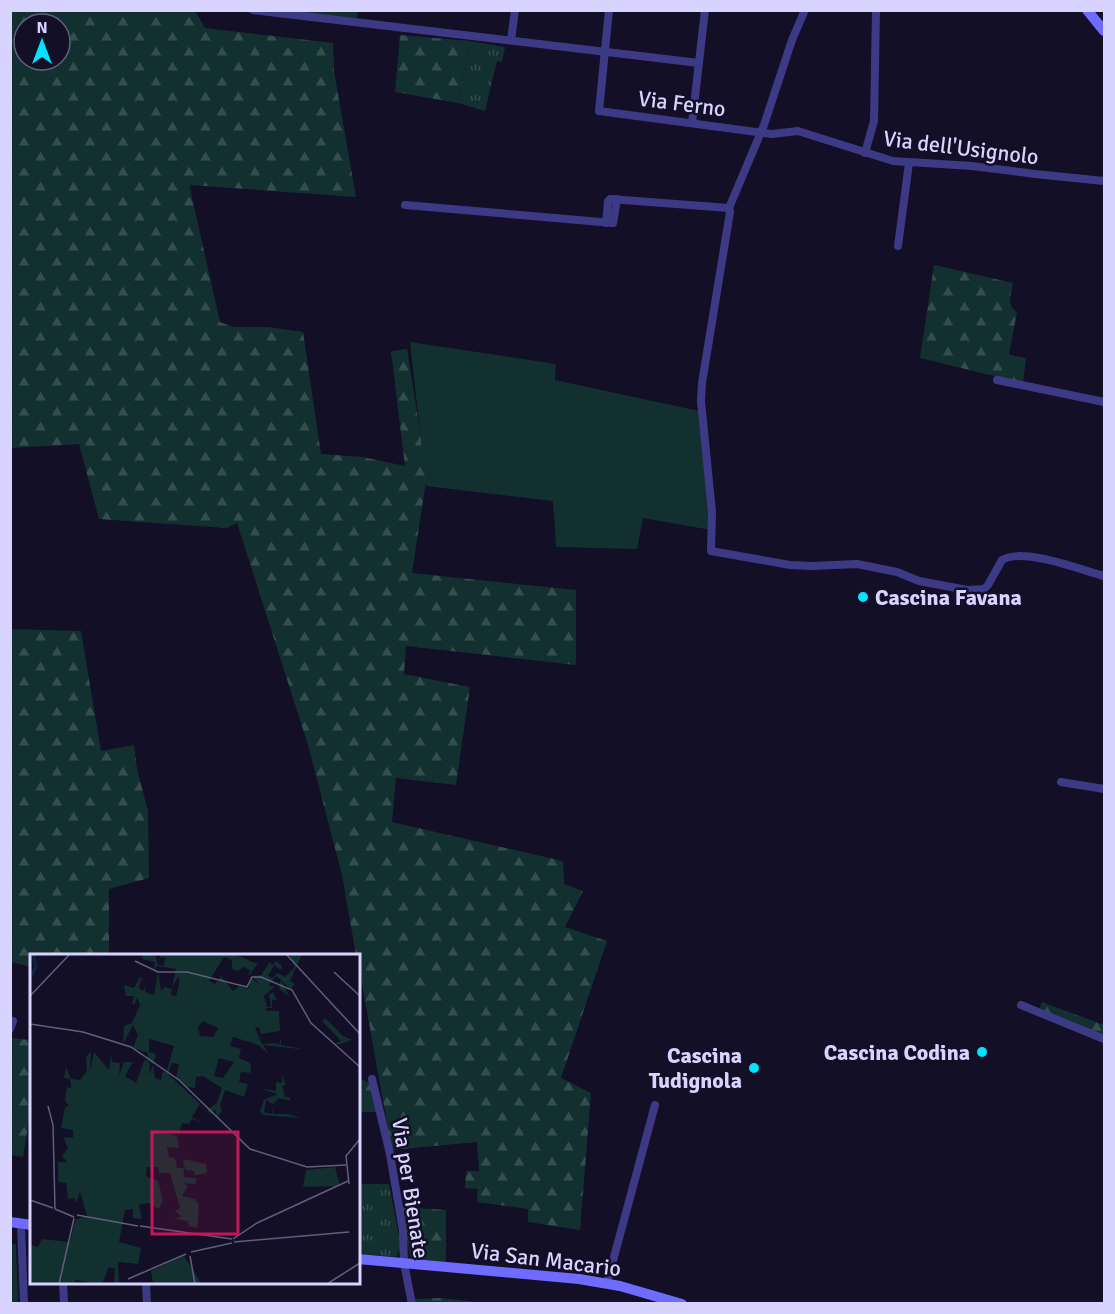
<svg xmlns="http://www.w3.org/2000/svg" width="1115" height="1314" viewBox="0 0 1115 1314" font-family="Signika,sans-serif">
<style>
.grass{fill:url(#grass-tufts)}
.forest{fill:url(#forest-firs);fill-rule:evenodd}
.pitch{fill:#12302f}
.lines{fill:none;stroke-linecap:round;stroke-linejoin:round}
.street{stroke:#3d3a85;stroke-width:8}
.secondary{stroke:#6f6bff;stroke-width:10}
.poi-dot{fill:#00e5ff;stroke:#130f26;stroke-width:2}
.labels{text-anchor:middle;stroke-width:5;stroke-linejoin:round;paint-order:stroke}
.street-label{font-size:22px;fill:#d9d4ff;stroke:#130f26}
.poi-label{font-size:22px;font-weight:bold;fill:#d9d4ff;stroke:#130f26;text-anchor:end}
.inset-river{fill:none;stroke:#0c2248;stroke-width:3}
.inset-road{fill:none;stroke:#625e7d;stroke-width:1.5}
.view{fill:#c2185b;fill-opacity:0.15;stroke:#c2185b;stroke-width:3}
.inset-edge{fill:none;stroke:#d9d4ff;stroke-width:3}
</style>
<defs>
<pattern id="grass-tufts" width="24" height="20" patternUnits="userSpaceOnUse" patternTransform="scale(1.5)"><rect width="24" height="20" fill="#12302f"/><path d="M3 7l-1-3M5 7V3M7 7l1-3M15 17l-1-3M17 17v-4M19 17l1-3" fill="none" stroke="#344d4e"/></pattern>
<pattern id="forest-firs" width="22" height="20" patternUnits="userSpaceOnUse" patternTransform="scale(1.5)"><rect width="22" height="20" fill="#12302f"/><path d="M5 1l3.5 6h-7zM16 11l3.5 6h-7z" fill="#344d4e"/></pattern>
</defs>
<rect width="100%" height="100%" fill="#130f26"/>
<g class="grass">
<path d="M 470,41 L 505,47 L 502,62 L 497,61 L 485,111 L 458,103 Z"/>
<path d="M 358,1184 L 389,1184 L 401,1247 L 396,1257 L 359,1254 Z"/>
</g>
<g class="forest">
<path d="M 302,10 L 358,11 L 357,18 L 302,13 Z"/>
<path d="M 11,11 L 195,11 L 205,28 L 333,43 L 334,71 L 356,197 L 190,185 L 191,193 L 220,322 L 233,327 L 268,327 L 303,332 L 321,454 L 363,457 L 405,466 L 391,351 L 407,349 L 427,475 L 412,573 L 576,590 L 576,665 L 406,646 L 404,674 L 470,687 L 456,785 L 396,778 L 392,822 L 563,861 L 564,884 L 583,891 L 565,927 L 607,941 L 561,1078 L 591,1093 L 580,1230 L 528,1222 L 528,1209 L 477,1202 L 478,1189 L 465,1188 L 466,1171 L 479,1171 L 477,1142 L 392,1150 L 359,968 L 358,956 L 356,955 L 342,875 L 308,745 L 237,523 L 227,528 L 99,519 L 79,444 L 11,448 ZM 24,24 L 60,24 L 60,60 L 24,60 Z"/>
<path d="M 400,35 L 470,41 L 458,103 L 395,92 Z"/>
<path d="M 934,265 L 1013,283 C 1011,295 1006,305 1017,312 L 1009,355 L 1026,358 L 1023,383 L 920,358 Z"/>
<path d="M 11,629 L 81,631 L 101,751 L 134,745 L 137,769 L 148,811 L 149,878 L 109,889 L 109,955 L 32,956 L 31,967 L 11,962 Z"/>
<path d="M 1042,1002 L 1104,1025 L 1104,1039 L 1038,1013 Z"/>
<path d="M 10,1038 L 31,1040 L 32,1102 L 23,1157 L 11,1155 Z"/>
<path d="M 358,1078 L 371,1083 L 377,1112 L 359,1112 Z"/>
<path d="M 402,1207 L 446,1210 L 446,1262 L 413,1259 L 410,1256 Z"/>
<path d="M 10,1244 L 16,1244 L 18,1303 L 11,1303 Z"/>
<path d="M 441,1298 L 486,1303 L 416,1303 L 414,1299 Z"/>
</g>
<path class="pitch" d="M 410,342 L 556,364 L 555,380 L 699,411 L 711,530 L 643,518 L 637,549 L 556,547 L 553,501 L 426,486 Z"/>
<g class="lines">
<g class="street">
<path d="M 253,10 L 699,63"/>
<path d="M 609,10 L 599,111 L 772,134 L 798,131 L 893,161 L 972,166 L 1035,174 L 1104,181"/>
<path d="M 805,10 L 792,40 L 764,125 L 729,208 L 730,212 L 702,383 L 701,401 L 712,512 L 711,551 L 790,565 L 812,566 L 857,564 L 897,572 L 919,581 L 967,590 L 984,589 L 988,585 L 1002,560 C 1023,547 1081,570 1104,576"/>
<path d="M 511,40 L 515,10"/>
<path d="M 692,123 L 705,10"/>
<path d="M 865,153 L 874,121 L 876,10"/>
<path d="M 405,205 L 613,223 L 617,199"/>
<path d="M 606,223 L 608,201 L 610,199 L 729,208"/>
<path d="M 898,246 L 909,163"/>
<path d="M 997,380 L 1104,402"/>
<path d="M 1061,782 L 1104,789"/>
<path d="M 1021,1005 L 1104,1039"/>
<path d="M 10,1029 L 13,1021"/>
<path d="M 372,1079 L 390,1154 L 403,1231 L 404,1263 L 412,1304"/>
<path d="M 21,1224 L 24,1304"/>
<path d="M 63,1282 L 64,1304"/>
<path d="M 146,1282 L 147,1304"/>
<path d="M 607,1283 L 655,1105"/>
</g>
<g class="secondary">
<path d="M 1087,10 L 1104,31"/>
<path d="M 10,1222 L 32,1225"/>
<path d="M 358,1259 L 579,1279 L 620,1286 L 682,1304"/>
</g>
</g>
<g class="poi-dot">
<circle cx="863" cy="597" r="6"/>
<circle cx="982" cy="1052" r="6"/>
<circle cx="754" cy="1068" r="6"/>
</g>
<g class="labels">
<g class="street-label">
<text transform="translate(682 103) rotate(7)" y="8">Via Ferno</text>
<text transform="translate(961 147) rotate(7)" y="8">Via dell'Usignolo</text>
<text transform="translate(411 1188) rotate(81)" y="8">Via per Bienate</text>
<text transform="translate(546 1259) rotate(7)" y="8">Via San Macario</text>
</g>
<g class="poi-label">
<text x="875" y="605" text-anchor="start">Cascina Favana</text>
<text x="970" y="1060">Cascina Codina</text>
<text x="742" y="1063">Cascina<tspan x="742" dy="25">Tudignola</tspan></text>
</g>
</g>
<g transform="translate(30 954)">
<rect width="330" height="330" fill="#130f26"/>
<path d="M 113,0 L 125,0 L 128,11 L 134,12 L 135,3 L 130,4 L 130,0 L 204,0 L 228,10 L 218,22 L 220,16 L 214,13 L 208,17 L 202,15 L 202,6 L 194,3 L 179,27 L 185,30 L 191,22 L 203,37 L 209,32 L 218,35 L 222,24 L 230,32 L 223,22 L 231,21 L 240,8 L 242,11 L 246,7 L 252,12 L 251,16 L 244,11 L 238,22 L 242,24 L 248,19 L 255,23 L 265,13 L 259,0 L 272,0 L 260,27 L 265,30 L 260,35 L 251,26 L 259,42 L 249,35 L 251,26 L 246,22 L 238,32 L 245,32 L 234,42 L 237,53 L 241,53 L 239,41 L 243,38 L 247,46 L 242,46 L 242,54 L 236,54 L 237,57 L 249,57 L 250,77 L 231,80 L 229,73 L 225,74 L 232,90 L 245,89 L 249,91 L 251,84 L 251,91 L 268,94 L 269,95 L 233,91 L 239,100 L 228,91 L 203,83 L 200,92 L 211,95 L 209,104 L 220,109 L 221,115 L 220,119 L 211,118 L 209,128 L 218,130 L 214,143 L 195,136 L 190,151 L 192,156 L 187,164 L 185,155 L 181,160 L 177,156 L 187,149 L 192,134 L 173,122 L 166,123 L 165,134 L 158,133 L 146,124 L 149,110 L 142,109 L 138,120 L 170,150 L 162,163 L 172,169 L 162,165 L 159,170 L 152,169 L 149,180 L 129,176 L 147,182 L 149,194 L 137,193 L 139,203 L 145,204 L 147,214 L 153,214 L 153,205 L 154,223 L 166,224 L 166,230 L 153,229 L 158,232 L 152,242 L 165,245 L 169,251 L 167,274 L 159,272 L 158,267 L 145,265 L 151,262 L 145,257 L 150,254 L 140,219 L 129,219 L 128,213 L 117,213 L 116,222 L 128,227 L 133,246 L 129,255 L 118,249 L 109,251 L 112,265 L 103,264 L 103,255 L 95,256 L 89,288 L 111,294 L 108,310 L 88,308 L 89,329 L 84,329 L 85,315 L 79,313 L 72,330 L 45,326 L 44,330 L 0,330 L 1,291 L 8,293 L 12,285 L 40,288 L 45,266 L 57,262 L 50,238 L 46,250 L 45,244 L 38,245 L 36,229 L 28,228 L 28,208 L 37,208 L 32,202 L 38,194 L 33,183 L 43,184 L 43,176 L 31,174 L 35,153 L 39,152 L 35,147 L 37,133 L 41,134 L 40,125 L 34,124 L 36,113 L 41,125 L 50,126 L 57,117 L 56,103 L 61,98 L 60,118 L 64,98 L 79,116 L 81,98 L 82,108 L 90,109 L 89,121 L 94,108 L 103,108 L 95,122 L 106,129 L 115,105 L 120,109 L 119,121 L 123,111 L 125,124 L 131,126 L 133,117 L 136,119 L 144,92 L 119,85 L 119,98 L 126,100 L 123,110 L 117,105 L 118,99 L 103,94 L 108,81 L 103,71 L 93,90 L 94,72 L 102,69 L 110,51 L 107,43 L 105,50 L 102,50 L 104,42 L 96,42 L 94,31 L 104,34 L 110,23 L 117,28 L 111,25 L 109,34 L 113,37 L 116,31 L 115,38 L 124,41 L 128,18 L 131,37 L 135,33 L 142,35 L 141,41 L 146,42 L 149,30 L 149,22 L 142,33 L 146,15 L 127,12 L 124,16 L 125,8 L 112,5 ZM 173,67 L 188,74 L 183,83 L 170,82 L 168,73 ZM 189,104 L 204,108 L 193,124 L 184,122 ZM 252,121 L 256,131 L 252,131 L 255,143 L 259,143 L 261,147 L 249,144 L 243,150 L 236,146 L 234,158 L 242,160 L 243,152 L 243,160 L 258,160 L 271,164 L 233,161 L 230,157 L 234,146 L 248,140 L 229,134 L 246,137 L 246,128 L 252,129 ZM 154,302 L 171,329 L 123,330 L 121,317 Z" fill="#12302f" fill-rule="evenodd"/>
<path d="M 305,213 L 310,232 L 273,233 L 276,216 Z" fill="#12302f"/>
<path d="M 295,64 L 313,82 L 322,86 L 308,91 L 305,89 L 311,87 L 292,67 Z" fill="#12302f"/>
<path d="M 153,205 L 176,210 L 177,219 L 165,221 L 164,217 L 155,216 Z" fill="#12302f"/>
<path class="inset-river" d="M 0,26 L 6,12 L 3,0"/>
<path class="inset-road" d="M 256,0 L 303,51M 105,7 L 128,18 L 157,18 L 217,33 L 222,23 L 231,23 L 262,36 L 281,69 L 330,113M 304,18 L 330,42M 0,42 L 39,1M 303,51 L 330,80M 0,70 L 53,78 L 101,93 L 149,126 L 220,195 L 277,213 L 316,211M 18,152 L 23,171 L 25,255M 319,230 L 316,202 L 330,185M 0,246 L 23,254M 25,255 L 44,263M 47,261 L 108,272M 227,269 L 318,227M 110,272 L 202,285M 203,285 L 227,269M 204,288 L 319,278M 161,298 L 202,289M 160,302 L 165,330M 98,325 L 156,300M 29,330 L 44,264M 297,330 L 330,309"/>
<path class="view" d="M 122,178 L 208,178 L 208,280 L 122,280 Z"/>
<rect width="330" height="330" class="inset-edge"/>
</g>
<rect width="1115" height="1314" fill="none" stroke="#d9d4ff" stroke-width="24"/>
<g transform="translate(42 42)"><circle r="28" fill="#130f26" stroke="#625e7d" stroke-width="1.5"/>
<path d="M0-4.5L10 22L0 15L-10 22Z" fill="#00e5ff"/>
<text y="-9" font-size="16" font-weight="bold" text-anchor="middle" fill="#d9d4ff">N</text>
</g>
</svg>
